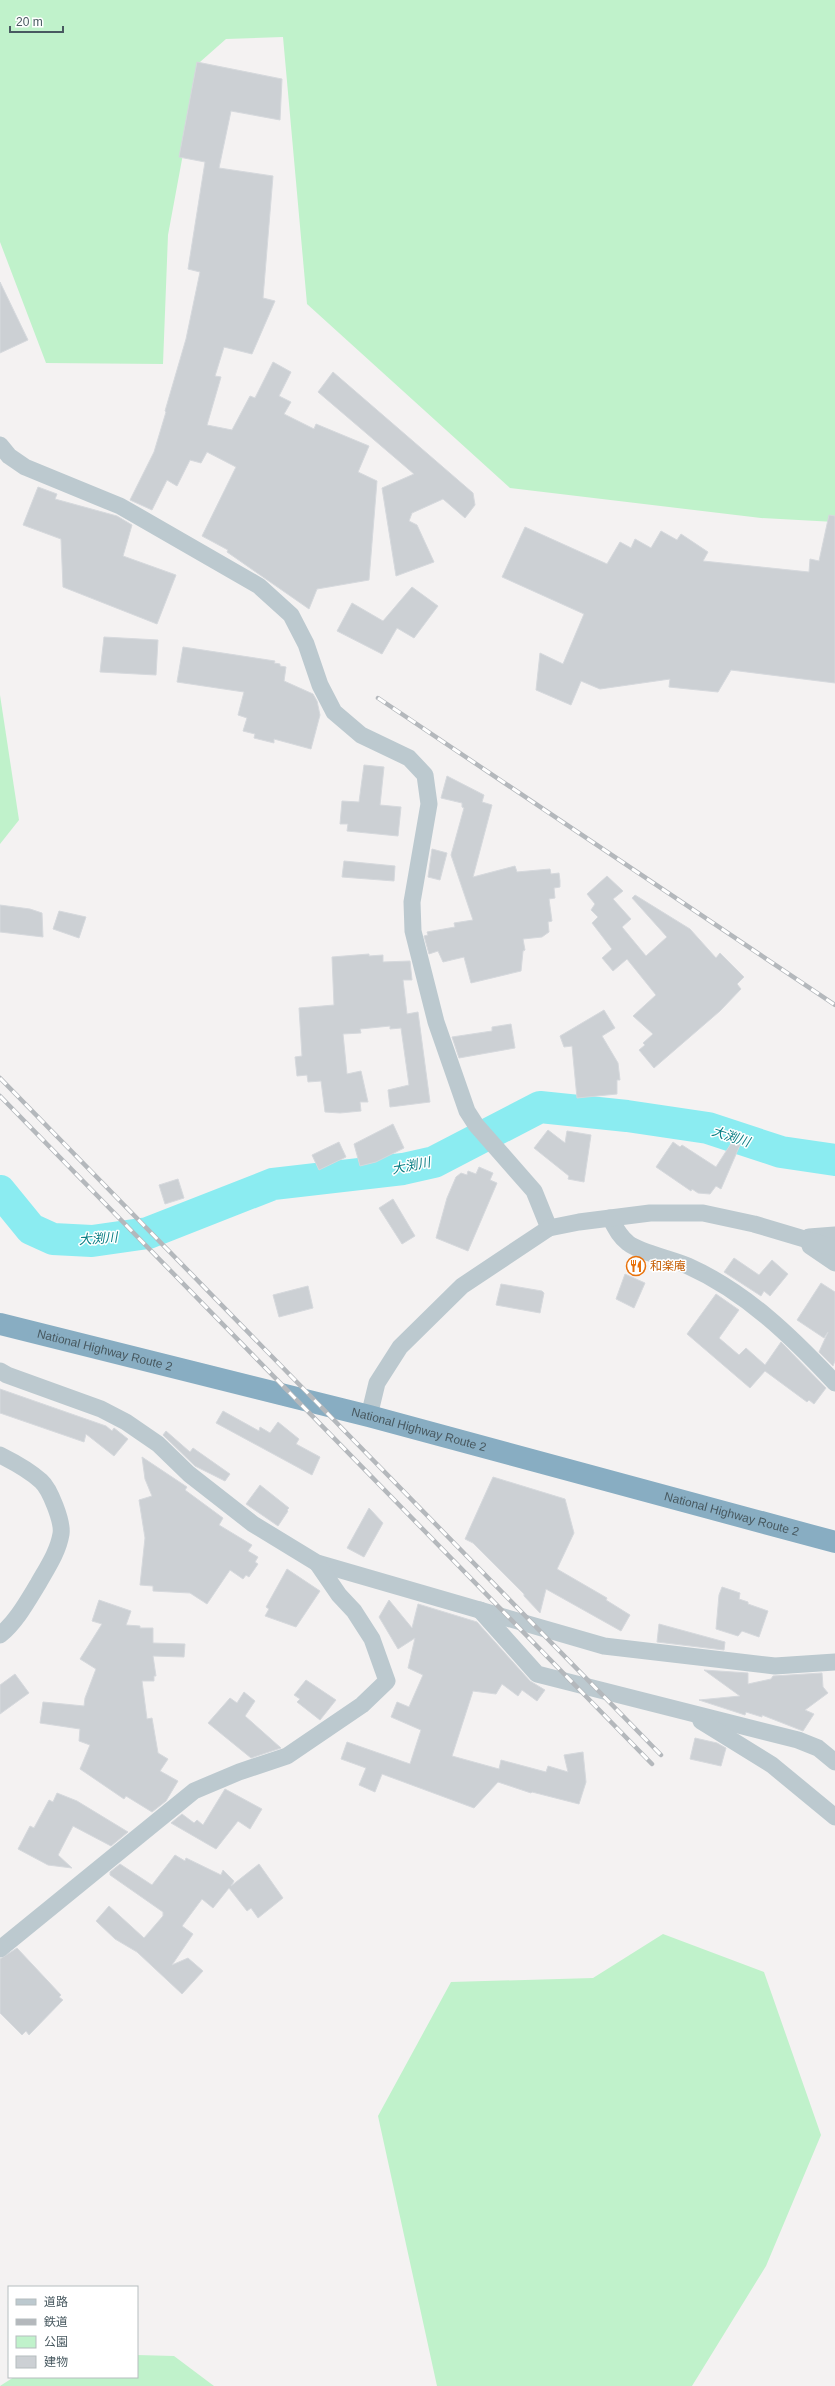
<svg xmlns="http://www.w3.org/2000/svg" width="835" height="2386" viewBox="0 0 835 2386" font-family="Arial,'Noto Sans JP',sans-serif">
<style>
.green{fill:#c0f2cb}
.lines{fill:none;stroke-linecap:round;stroke-linejoin:round}
.river{stroke:#8becf1;stroke-width:32}
.building{fill:#ccd0d4;stroke:#d6d9dd}
.minor{stroke:#bcc9cf;stroke-width:17}
.highway{stroke:#88adc2;stroke-width:22}
.rail-casing{stroke:#b4b8bc;stroke-width:4.5}
.rail{stroke:#fff;stroke-width:3;stroke-dasharray:9;stroke-linecap:butt}
.labels{text-anchor:middle;stroke-width:3;stroke-linejoin:round;paint-order:stroke}
.food-label{font-size:12px;fill:#c56008;stroke:#fff;text-anchor:start}
.street-label{font-size:12px;fill:#485960;stroke:#fff}
.water-label{font-size:13px;font-style:italic;fill:#097e84;stroke:#fff}
</style>
<rect width="100%" height="100%" fill="#f4f2f2"/>
<g class="green">
<path d="M 0,0 L 835,0 L 835,522 L 761,518 L 510,488 L 307,304 L 283,37 L 226,39 L 200,62 L 168,235 L 163,364 L 46,363 L 0,242 Z"/>
<path d="M 0,695 L 19,820 L 0,844 Z"/>
<path d="M 663,1934 L 764,1972 L 821,2135 L 766,2266 L 692,2386 L 437,2386 L 378,2116 L 451,1982 L 593,1978 Z"/>
<path d="M 137,2355 L 174,2356 L 214,2386 L 0,2386 L 14,2377 L 137,2377 Z"/>
</g>
<g class="lines">
<path class="river" d="M 0,1191 L 31,1229 L 53,1239 L 92,1241 L 148,1233 L 273,1184 L 403,1169 L 434,1162 L 540,1107 L 627,1116 L 708,1128 L 781,1152 L 835,1160"/>
</g>
<g class="building">
<path d="M 197,62 L 282,79 L 280,120 L 231,111 L 219,168 L 273,176 L 263,298 L 275,301 L 252,354 L 224,347 L 215,376 L 221,377 L 207,425 L 232,430 L 250,396 L 255,398 L 273,362 L 291,372 L 279,396 L 291,402 L 284,414 L 314,429 L 316,424 L 369,446 L 358,472 L 377,481 L 369,580 L 317,589 L 309,609 L 227,552 L 228,550 L 202,536 L 236,467 L 207,452 L 201,463 L 190,460 L 177,486 L 167,480 L 152,510 L 130,500 L 154,452 L 166,412 L 165,411 L 186,339 L 200,272 L 188,269 L 205,162 L 179,157 Z"/>
<path d="M 0,282 L 28,340 L 0,353 Z"/>
<path d="M 333,372 L 473,493 L 475,505 L 465,518 L 443,499 L 412,513 L 409,521 L 417,525 L 434,562 L 396,576 L 382,488 L 414,474 L 318,392 Z"/>
<path d="M 38,487 L 57,494 L 55,499 L 117,516 L 132,525 L 123,556 L 176,575 L 157,624 L 63,587 L 61,539 L 23,525 Z"/>
<path d="M 829,515 L 835,516 L 835,683 L 731,670 L 718,692 L 669,687 L 670,679 L 600,689 L 581,681 L 571,705 L 536,690 L 540,653 L 563,664 L 584,614 L 502,577 L 525,527 L 607,564 L 620,542 L 631,548 L 635,539 L 651,548 L 661,531 L 677,540 L 681,534 L 708,552 L 703,561 L 809,572 L 810,559 L 819,561 Z"/>
<path d="M 412,587 L 438,606 L 414,638 L 397,628 L 382,654 L 337,631 L 352,603 L 383,621 Z"/>
<path d="M 104,637 L 158,640 L 156,675 L 100,672 Z"/>
<path d="M 183,647 L 275,661 L 274,663 L 280,664 L 280,666 L 286,667 L 284,681 L 313,694 L 317,701 L 320,715 L 311,749 L 274,739 L 274,743 L 254,738 L 255,734 L 243,731 L 247,718 L 238,715 L 244,692 L 177,682 Z"/>
<path d="M 364,765 L 384,767 L 380,805 L 401,807 L 398,836 L 347,831 L 348,824 L 340,824 L 342,801 L 359,802 Z"/>
<path d="M 447,776 L 484,795 L 482,802 L 492,805 L 473,877 L 515,866 L 517,872 L 550,869 L 551,874 L 559,873 L 560,881 L 560,887 L 554,888 L 555,898 L 549,899 L 552,921 L 548,922 L 549,932 L 542,937 L 523,939 L 525,950 L 523,951 L 521,971 L 471,983 L 464,957 L 443,962 L 438,951 L 429,954 L 424,936 L 428,935 L 427,932 L 455,927 L 454,923 L 473,920 L 451,855 L 464,808 L 462,807 L 462,803 L 441,798 Z"/>
<path d="M 432,849 L 447,853 L 440,880 L 428,877 Z"/>
<path d="M 344,861 L 395,866 L 394,881 L 342,877 Z"/>
<path d="M 607,876 L 623,891 L 613,899 L 631,919 L 622,927 L 646,956 L 667,937 L 632,898 L 635,895 L 690,929 L 716,958 L 720,953 L 744,977 L 737,984 L 741,989 L 720,1011 L 654,1068 L 639,1050 L 645,1045 L 643,1043 L 653,1034 L 633,1016 L 656,995 L 627,959 L 613,971 L 602,958 L 612,949 L 592,923 L 598,917 L 591,910 L 595,904 L 587,894 Z"/>
<path d="M 0,905 L 30,909 L 42,913 L 43,937 L 0,932 Z"/>
<path d="M 59,911 L 86,917 L 79,938 L 53,929 Z"/>
<path d="M 369,954 L 369,956 L 383,955 L 383,962 L 410,961 L 412,980 L 403,980 L 407,1014 L 418,1012 L 430,1102 L 390,1107 L 388,1090 L 409,1085 L 401,1028 L 390,1029 L 390,1026 L 360,1029 L 361,1033 L 343,1034 L 347,1074 L 361,1071 L 368,1102 L 360,1102 L 361,1111 L 340,1113 L 325,1112 L 321,1081 L 308,1082 L 307,1075 L 297,1076 L 295,1057 L 302,1056 L 299,1008 L 334,1005 L 332,957 Z"/>
<path d="M 604,1010 L 615,1028 L 602,1036 L 618,1063 L 620,1080 L 617,1080 L 617,1094 L 577,1098 L 572,1046 L 564,1047 L 560,1036 Z"/>
<path d="M 511,1024 L 515,1048 L 459,1058 L 452,1037 L 492,1031 L 492,1027 Z"/>
<path d="M 393,1124 L 404,1148 L 376,1162 L 360,1166 L 354,1144 Z"/>
<path d="M 548,1130 L 565,1143 L 567,1131 L 591,1135 L 584,1182 L 568,1179 L 569,1176 L 534,1148 Z"/>
<path d="M 339,1142 L 346,1157 L 319,1170 L 312,1155 Z"/>
<path d="M 673,1142 L 680,1147 L 682,1145 L 716,1167 L 732,1142 L 740,1145 L 721,1189 L 716,1186 L 710,1194 L 698,1193 L 692,1189 L 691,1191 L 656,1167 Z"/>
<path d="M 479,1167 L 493,1173 L 490,1180 L 497,1183 L 468,1251 L 436,1238 L 447,1198 L 456,1177 L 461,1173 L 467,1175 L 468,1171 L 476,1174 Z"/>
<path d="M 178,1179 L 184,1198 L 165,1204 L 159,1185 Z"/>
<path d="M 393,1199 L 415,1236 L 402,1244 L 379,1208 Z"/>
<path d="M 734,1258 L 759,1275 L 772,1260 L 788,1274 L 770,1296 L 764,1291 L 761,1296 L 724,1272 Z"/>
<path d="M 625,1274 L 645,1283 L 634,1308 L 616,1299 Z"/>
<path d="M 821,1283 L 835,1292 L 835,1361 L 833,1366 L 819,1352 L 828,1332 L 824,1338 L 797,1320 Z"/>
<path d="M 501,1284 L 542,1291 L 544,1293 L 540,1313 L 496,1305 Z"/>
<path d="M 308,1286 L 313,1308 L 279,1317 L 273,1295 Z"/>
<path d="M 716,1294 L 739,1310 L 719,1338 L 739,1355 L 746,1348 L 765,1365 L 781,1342 L 826,1388 L 814,1404 L 809,1400 L 807,1402 L 765,1371 L 750,1388 L 687,1334 Z"/>
<path d="M 0,1389 L 106,1426 L 112,1431 L 114,1428 L 128,1439 L 114,1456 L 86,1434 L 84,1442 L 0,1413 Z"/>
<path d="M 223,1411 L 259,1431 L 260,1427 L 270,1433 L 278,1422 L 299,1439 L 296,1444 L 320,1457 L 312,1475 L 216,1423 Z"/>
<path d="M 166,1431 L 190,1452 L 193,1448 L 230,1474 L 225,1481 L 195,1466 L 163,1435 Z"/>
<path d="M 142,1457 L 187,1487 L 185,1490 L 223,1518 L 219,1525 L 252,1545 L 248,1551 L 258,1557 L 255,1562 L 258,1564 L 249,1577 L 246,1575 L 243,1579 L 230,1570 L 207,1604 L 190,1593 L 153,1591 L 153,1586 L 140,1585 L 145,1538 L 139,1500 L 152,1496 L 145,1479 Z"/>
<path d="M 493,1477 L 565,1499 L 574,1533 L 557,1569 L 607,1598 L 606,1600 L 630,1615 L 621,1631 L 546,1589 L 540,1613 L 524,1596 L 524,1594 L 473,1543 L 465,1539 Z"/>
<path d="M 260,1485 L 289,1508 L 287,1510 L 288,1511 L 278,1526 L 246,1504 Z"/>
<path d="M 369,1508 L 383,1523 L 364,1557 L 347,1548 Z"/>
<path d="M 287,1569 L 320,1591 L 296,1627 L 265,1616 L 269,1609 L 266,1607 Z"/>
<path d="M 722,1587 L 740,1593 L 739,1599 L 748,1602 L 748,1604 L 768,1611 L 759,1637 L 742,1631 L 738,1636 L 716,1629 L 719,1595 Z"/>
<path d="M 99,1600 L 131,1611 L 126,1625 L 140,1626 L 140,1628 L 153,1628 L 153,1643 L 185,1644 L 184,1657 L 153,1656 L 156,1676 L 154,1676 L 154,1681 L 142,1681 L 147,1719 L 152,1718 L 158,1753 L 168,1759 L 160,1771 L 178,1781 L 166,1801 L 152,1812 L 126,1796 L 124,1799 L 80,1769 L 90,1745 L 79,1741 L 80,1729 L 40,1723 L 43,1702 L 84,1706 L 85,1698 L 96,1669 L 80,1659 L 102,1624 L 92,1621 Z"/>
<path d="M 389,1600 L 412,1628 L 418,1604 L 477,1622 L 530,1681 L 545,1690 L 537,1701 L 522,1690 L 518,1696 L 502,1684 L 496,1694 L 473,1691 L 452,1756 L 499,1769 L 501,1760 L 546,1772 L 548,1766 L 568,1772 L 564,1755 L 583,1752 L 586,1782 L 579,1804 L 532,1792 L 531,1793 L 498,1782 L 474,1808 L 382,1774 L 375,1792 L 359,1785 L 366,1768 L 341,1759 L 347,1742 L 410,1764 L 421,1730 L 391,1717 L 397,1702 L 409,1707 L 423,1675 L 408,1668 L 415,1638 L 398,1649 L 379,1617 Z"/>
<path d="M 659,1624 L 725,1642 L 724,1650 L 657,1642 Z"/>
<path d="M 704,1670 L 748,1673 L 748,1684 L 771,1679 L 773,1676 L 822,1673 L 823,1687 L 828,1693 L 805,1710 L 814,1714 L 803,1731 L 762,1715 L 762,1717 L 746,1712 L 745,1715 L 699,1700 L 740,1696 Z"/>
<path d="M 15,1674 L 29,1693 L 0,1714 L 0,1685 Z"/>
<path d="M 306,1680 L 336,1700 L 320,1720 L 297,1702 L 300,1699 L 294,1695 Z"/>
<path d="M 244,1692 L 255,1701 L 245,1716 L 281,1748 L 251,1758 L 208,1723 L 230,1698 L 237,1703 Z"/>
<path d="M 695,1738 L 717,1743 L 726,1748 L 721,1766 L 690,1759 Z"/>
<path d="M 225,1789 L 262,1809 L 250,1829 L 238,1821 L 216,1849 L 171,1823 L 182,1814 L 194,1823 L 197,1820 L 203,1825 Z"/>
<path d="M 57,1793 L 77,1801 L 128,1832 L 111,1846 L 73,1826 L 58,1855 L 72,1868 L 48,1865 L 18,1849 L 30,1826 L 34,1828 L 49,1800 L 53,1802 Z"/>
<path d="M 175,1855 L 185,1861 L 186,1858 L 221,1875 L 223,1870 L 234,1881 L 231,1886 L 259,1864 L 283,1898 L 258,1918 L 251,1908 L 247,1911 L 229,1888 L 213,1908 L 202,1899 L 182,1926 L 193,1934 L 172,1965 L 188,1958 L 203,1971 L 182,1994 L 137,1952 L 115,1939 L 96,1921 L 109,1906 L 144,1938 L 163,1916 L 163,1912 L 110,1875 L 110,1872 L 120,1864 L 152,1885 Z"/>
<path d="M 17,1948 L 61,1995 L 59,1997 L 63,2000 L 29,2035 L 26,2031 L 22,2035 L 0,2013 L 0,1959 Z"/>
</g>
<g class="lines">
<g class="minor">
<path d="M 0,445 L 9,456 L 25,467 L 120,506 L 259,586 L 291,615 L 306,644 L 320,685 L 334,712 L 361,735 L 409,758 L 425,775 L 429,804 L 412,902 L 413,931 L 436,1022 L 467,1111 L 476,1125 L 534,1191 L 549,1228"/>
<path d="M 610,1218 C 615,1227 619,1236 628,1243 C 639,1252 672,1259 688,1266 C 746,1292 792,1337 835,1383"/>
<path d="M 809,1237 L 835,1235"/>
<path d="M 810,1246 L 835,1263"/>
<path d="M 0,1371 L 7,1375 L 101,1409 L 126,1422 L 158,1444 L 189,1474 L 253,1524 L 317,1563 L 604,1646 L 775,1666 L 835,1662"/>
<path d="M 369,1416 L 377,1383 L 400,1347 L 462,1286 L 549,1228 L 579,1222 L 650,1213 L 703,1213 L 754,1224 L 835,1248"/>
<path d="M 0,1455 C 14,1462 29,1470 41,1481 C 50,1489 63,1522 61,1534 C 58,1552 47,1568 38,1584 C 27,1602 16,1622 0,1635"/>
<path d="M 480,1610 L 537,1674 L 798,1740 L 818,1748 L 835,1762"/>
<path d="M 701,1721 L 772,1765 L 835,1817"/>
<path d="M 0,1949 L 194,1791 L 239,1772 L 287,1756 L 362,1705 L 387,1681 L 372,1639 L 354,1611 L 339,1595 L 317,1563"/>
</g>
<path class="highway" id="s1" d="M 0,1324 L 369,1416 L 835,1542"/>
<g class="rail-casing">
<g id="rail">
<path d="M 378,698 L 835,1005"/>
<path d="M 0,1078 L 661,1755"/>
<path d="M 0,1096 L 652,1764"/>
</g>
</g>
<use href="#rail" class="rail"/>
</g>
<defs>
<g id="restaurant-ring" transform="scale(1)"><circle r="9.5" fill="#fff" stroke="#e8710a" stroke-width="1.5"/><path d="M-5-6h1v4h1v-4h1v4h1v-4h1v5L-1.5 .5V6h-2V.5L-5-1ZM5-6V6H3V1.5H1.5Q1.5-4 5-6Z" fill="#e8710a"/></g>
</defs>
<g fill-rule="evenodd">
<use href="#restaurant-ring" x="636" y="1266"/>
</g>
<g class="labels">
<g class="food-label">
<text x="650" y="1270">和楽庵</text>
</g>
<g class="street-label">
<text dy="4" stroke="none"><textPath href="#s1" startOffset="108">National Highway Route 2</textPath></text>
<text dy="4" stroke="none"><textPath href="#s1" startOffset="432">National Highway Route 2</textPath></text>
<text dy="4" stroke="none"><textPath href="#s1" startOffset="756">National Highway Route 2</textPath></text>
</g>
<g class="water-label">
<text transform="translate(731 1136) rotate(18)" y="5">大渕川</text>
<text transform="translate(411 1165) rotate(-11)" y="5">大渕川</text>
<text transform="translate(98 1238) rotate(-4)" y="5">大渕川</text>
</g>
</g>
<rect x="8" y="2286" width="130" height="92" fill="#ffffff" stroke="#b6bdbf"/>
<rect x="16" y="2299" width="20" height="6" fill="#bcc9cf" stroke="#b6bdbf"/>
<text x="44" y="2306" font-size="12" fill="#485960">道路</text>
<rect x="16" y="2319" width="20" height="6" fill="#b4b8bc" stroke="#b6bdbf"/>
<text x="44" y="2326" font-size="12" fill="#485960">鉄道</text>
<rect x="16" y="2336" width="20" height="12" fill="#c0f2cb" stroke="#b6bdbf"/>
<text x="44" y="2346" font-size="12" fill="#485960">公園</text>
<rect x="16" y="2356" width="20" height="12" fill="#ccd0d4" stroke="#b6bdbf"/>
<text x="44" y="2366" font-size="12" fill="#485960">建物</text>
<path d="M10 26v6h53v-6" fill="none" stroke="#485960" stroke-width="2"/>
<text x="16" y="26" font-size="12" fill="#485960" stroke="#ffffff" stroke-width="3" paint-order="stroke">20 m</text>
</svg>
